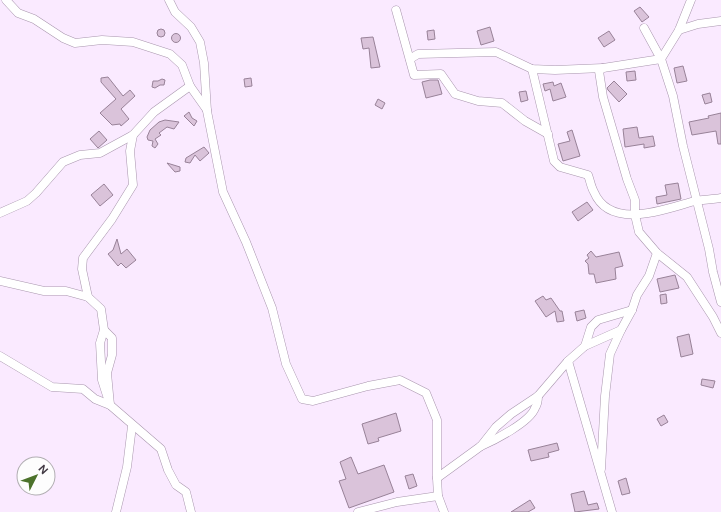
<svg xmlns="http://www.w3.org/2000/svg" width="721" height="512" viewBox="0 0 721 512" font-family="'DM Sans',sans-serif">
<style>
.building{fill:#dac3da;stroke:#988298}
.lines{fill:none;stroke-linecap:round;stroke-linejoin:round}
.minor-casing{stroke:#a996ae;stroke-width:9}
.minor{stroke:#fff;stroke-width:8}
</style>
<rect width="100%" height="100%" fill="#faeaff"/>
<g class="building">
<path d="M 640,7 L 649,17 L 642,22 L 634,11 Z"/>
<path d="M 490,27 L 494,41 L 481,45 L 477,31 Z"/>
<circle cx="161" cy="33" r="4"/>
<path d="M 434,30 L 435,39 L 428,40 L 427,31 Z"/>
<path d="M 609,31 L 615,40 L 604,47 L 598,38 Z"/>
<circle cx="176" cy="38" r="4.5"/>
<path d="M 373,37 L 380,67 L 371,68 L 369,48 L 363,49 L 361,38 Z"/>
<path d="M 683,66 L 687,81 L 677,83 L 674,68 Z"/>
<path d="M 635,71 L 636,80 L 627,81 L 626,72 Z"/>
<path d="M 108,77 L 123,96 L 130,90 L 135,96 L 121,109 L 129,119 L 121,126 L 120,124 L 112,125 L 100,113 L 116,99 L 101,82 L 101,78 Z"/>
<path d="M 251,78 L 252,86 L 245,87 L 244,79 Z"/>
<path d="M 162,79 L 165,80 L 164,85 L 160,85 L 155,88 L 152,87 L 153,81 L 158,81 Z"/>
<path d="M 430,80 L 438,80 L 442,94 L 426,98 L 422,82 Z"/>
<path d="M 614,81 L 627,94 L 619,102 L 608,90 L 607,88 Z"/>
<path d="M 553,82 L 554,86 L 561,83 L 566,97 L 553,101 L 550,89 L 545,91 L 543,84 Z"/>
<path d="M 526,91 L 528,100 L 521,102 L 519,92 Z"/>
<path d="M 710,93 L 712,102 L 705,104 L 702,95 Z"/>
<path d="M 378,99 L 385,103 L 382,109 L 375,105 Z"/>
<path d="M 189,112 L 192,118 L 197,121 L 194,126 L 184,116 Z"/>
<path d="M 721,113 L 721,144 L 718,144 L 716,131 L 692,135 L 689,122 L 709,118 L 708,116 Z"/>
<path d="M 165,120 L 179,122 L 174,129 L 167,127 L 159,133 L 161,135 L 155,139 L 158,144 L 155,148 L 152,146 L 153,141 L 148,140 L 147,137 L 150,130 L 159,122 Z"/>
<path d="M 637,127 L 639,138 L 653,136 L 655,146 L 644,148 L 644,144 L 625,147 L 623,129 Z"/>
<path d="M 572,130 L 580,156 L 563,161 L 558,144 L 570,141 L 567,132 Z"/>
<path d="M 99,131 L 107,140 L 98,148 L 90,139 Z"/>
<path d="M 204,147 L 209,153 L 200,161 L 195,155 L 190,163 L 185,162 L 186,158 Z"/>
<path d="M 167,163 L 180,167 L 180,171 L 175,172 Z"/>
<path d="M 678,183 L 681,199 L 657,204 L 656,197 L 667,195 L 665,185 Z"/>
<path d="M 104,184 L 113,195 L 100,206 L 91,195 Z"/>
<path d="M 587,202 L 593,210 L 578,221 L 572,212 Z"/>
<path d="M 117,239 L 121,254 L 127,249 L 136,260 L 126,268 L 121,263 L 118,266 L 108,254 L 113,250 Z"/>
<path d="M 591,251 L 596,257 L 619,252 L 623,266 L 615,268 L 616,279 L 596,283 L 594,274 L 589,274 L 588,264 L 585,261 L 589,258 L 587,255 Z"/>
<path d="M 675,275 L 679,288 L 660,292 L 657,279 Z"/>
<path d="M 666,294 L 667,303 L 661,304 L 660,295 Z"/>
<path d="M 543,296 L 546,300 L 551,298 L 560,311 L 562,311 L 564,321 L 557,322 L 555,311 L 546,317 L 535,301 Z"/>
<path d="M 584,310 L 586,318 L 577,321 L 575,312 Z"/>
<path d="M 689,334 L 693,354 L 681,357 L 677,337 Z"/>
<path d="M 702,379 L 715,381 L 713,388 L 701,385 Z"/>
<path d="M 396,413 L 401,431 L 378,438 L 379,441 L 368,444 L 362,424 Z"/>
<path d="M 664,415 L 668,422 L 661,426 L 657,419 Z"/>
<path d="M 557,443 L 559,450 L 548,453 L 549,457 L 531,461 L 528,450 Z"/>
<path d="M 351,457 L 358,474 L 384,465 L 394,492 L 349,508 L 339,481 L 346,479 L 340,462 Z"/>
<path d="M 413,474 L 417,486 L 409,489 L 405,476 Z"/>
<path d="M 626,478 L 630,493 L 622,495 L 618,481 Z"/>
<path d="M 584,491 L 588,505 L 597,503 L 599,509 L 575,512 L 571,494 Z"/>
<path d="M 530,500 L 535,508 L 528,512 L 511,512 Z"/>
</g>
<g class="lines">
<g class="minor-casing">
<g id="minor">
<path d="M 6,0 L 18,13 L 34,19 L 63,38 L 75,43 L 102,40 L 133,42 L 170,54 L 182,65 L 190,86 L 207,110"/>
<path d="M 169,0 L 175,12 L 191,27 L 200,42 L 204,63 L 207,111 L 223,192 L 246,242 L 272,308 L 286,364 L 302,399 L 313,401 L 368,386 L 400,380 L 426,393 L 437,420 L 437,478 L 438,496 L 444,512"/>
<path d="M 691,0 L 679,30 L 661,59 L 673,96 L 683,146 L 709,249 L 713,272 L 721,302"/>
<path d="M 396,10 L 414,75 L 441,74 L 455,94 L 478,101 L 502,103 L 525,121 L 548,134"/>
<path d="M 644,28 L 661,59 L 603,68 L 599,71 L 603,97 L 627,179 L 635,200 L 635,215 L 639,232 L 657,253 L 687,277 L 713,317 L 721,333"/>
<path d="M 679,30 L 698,24 L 721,21"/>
<path d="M 410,59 L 418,54 L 496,52 L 532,69 L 555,70 L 603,68"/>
<path d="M 532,69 L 554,161 L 560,167 L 588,175 C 590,180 591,187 594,192 C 610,230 663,210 691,202 C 701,199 711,200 721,198"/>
<path d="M 0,213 L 27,201 L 36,193 L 63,162 L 80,155 L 100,153 L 133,135 L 154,112 L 190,86"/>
<path d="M 0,281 L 44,291 L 66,291 L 88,297 L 101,309 L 104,330 L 100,343 L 102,380 L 110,405 L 161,449 L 168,470 L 176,485 L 186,492 L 191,512"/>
<path d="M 88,297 L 82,269 L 83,258 L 112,219 L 133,185 L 130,151 L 133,135"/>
<path d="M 585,346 L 591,327 L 598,320 L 632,310"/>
<path d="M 0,356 L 52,387 L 83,389 L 95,399 L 110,405 L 107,373 L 112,355 L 112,338 L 104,330"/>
<path d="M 568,361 L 612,512"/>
<path d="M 481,446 C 495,440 530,422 535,408 C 537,405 538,400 538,396"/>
<path d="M 601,469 L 605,396 L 610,354 L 621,330"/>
<path d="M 437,478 L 481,446 L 496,427 L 511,414 L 538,396 L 568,361 L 585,346 L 621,330 L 632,310 L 637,295 L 649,276 L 657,253"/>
<path d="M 116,512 L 127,467 L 132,426"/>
<path d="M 358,512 L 397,502 L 438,496"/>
</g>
</g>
<use href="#minor" class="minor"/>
</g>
<g transform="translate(36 476) rotate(48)"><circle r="19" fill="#fdfdfd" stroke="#b2afb3"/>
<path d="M0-3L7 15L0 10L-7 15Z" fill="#4c722b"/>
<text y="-6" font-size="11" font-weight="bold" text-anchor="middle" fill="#413943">N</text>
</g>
</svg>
